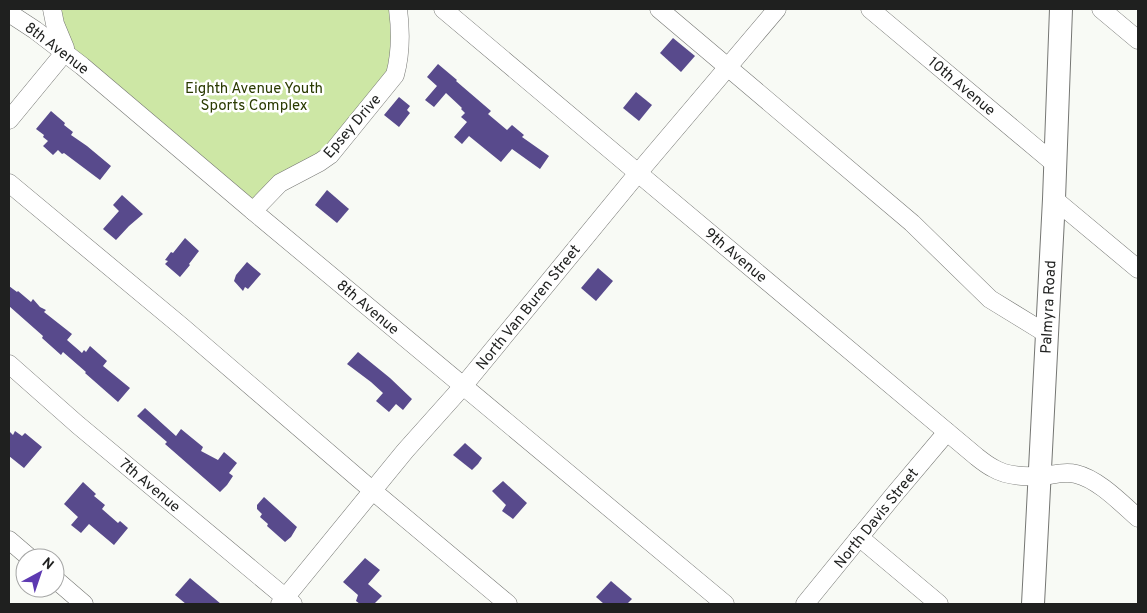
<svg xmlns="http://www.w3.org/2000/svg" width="1147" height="613" viewBox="0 0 1147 613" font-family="Overpass,sans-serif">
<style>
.green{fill:#cde7a5}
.building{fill:#584a8c}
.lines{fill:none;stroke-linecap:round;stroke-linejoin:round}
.minor-casing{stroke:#757673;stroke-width:19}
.major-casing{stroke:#757673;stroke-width:24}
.minor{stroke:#fff;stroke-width:18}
.major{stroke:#fff;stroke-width:22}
.labels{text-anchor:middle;stroke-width:5;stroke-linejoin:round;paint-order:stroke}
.street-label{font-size:15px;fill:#1f201f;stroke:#fff}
.park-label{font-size:15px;fill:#2a3a01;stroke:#fff}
</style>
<rect width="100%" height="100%" fill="#f8faf5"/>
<path class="green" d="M 53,9 L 396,9 L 397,60 L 330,154 L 253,210 L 66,52 Z"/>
<g class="building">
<path d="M 673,38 L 695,56 L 681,72 L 660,53 Z"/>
<path d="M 438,64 L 457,80 L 456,81 L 491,111 L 488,114 L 507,130 L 512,125 L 524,135 L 522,137 L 549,156 L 540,169 L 512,149 L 501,162 L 469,136 L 462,144 L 454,137 L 467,122 L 461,117 L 465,113 L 461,109 L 462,108 L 446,93 L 434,107 L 425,100 L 437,86 L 427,77 Z"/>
<path d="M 636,92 L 652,105 L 639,121 L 623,108 Z"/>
<path d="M 399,97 L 410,106 L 407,110 L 410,113 L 399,127 L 384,115 Z"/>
<path d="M 51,111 L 65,123 L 64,125 L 73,132 L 71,135 L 87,146 L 111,166 L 100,180 L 64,153 L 62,154 L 58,150 L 53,155 L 43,146 L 48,141 L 43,137 L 44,135 L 36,129 Z"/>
<path d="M 327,190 L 349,209 L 337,223 L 315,205 Z"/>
<path d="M 122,195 L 143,214 L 129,226 L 116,240 L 103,229 L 119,211 L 113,205 Z"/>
<path d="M 185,238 L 199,251 L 189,264 L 190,265 L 180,277 L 165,264 L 168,261 L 165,260 L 171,252 L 173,253 Z"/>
<path d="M 247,262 L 261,274 L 248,289 L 245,287 L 243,291 L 234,281 L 236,275 Z"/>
<path d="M 598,268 L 613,281 L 596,301 L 581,288 Z"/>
<path d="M 9,286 L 17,292 L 18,291 L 31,302 L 33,299 L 40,307 L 46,310 L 44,312 L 72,334 L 67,340 L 82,353 L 84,350 L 86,352 L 90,346 L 107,361 L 103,366 L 130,388 L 118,402 L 85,373 L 86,372 L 63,352 L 61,355 L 42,338 L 43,336 L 9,306 Z"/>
<path d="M 358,352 L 390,378 L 412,399 L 403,410 L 396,404 L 389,412 L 376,401 L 383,393 L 371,382 L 347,364 Z"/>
<path d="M 145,408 L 176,436 L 181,429 L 203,447 L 201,451 L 218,460 L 224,452 L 237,463 L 229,473 L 233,476 L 227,485 L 220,492 L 165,444 L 167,442 L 137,416 Z"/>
<path d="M 9,431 L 13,435 L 15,431 L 22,436 L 25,433 L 42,447 L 24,468 L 9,456 Z"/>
<path d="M 465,443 L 482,458 L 478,464 L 472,470 L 453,455 Z"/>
<path d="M 503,481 L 527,503 L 513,519 L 502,511 L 506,505 L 492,491 Z"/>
<path d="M 83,482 L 96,494 L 94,496 L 105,505 L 102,509 L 118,523 L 120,521 L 128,528 L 114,545 L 89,524 L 81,533 L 71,525 L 78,517 L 64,504 Z"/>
<path d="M 264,497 L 297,527 L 291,537 L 285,542 L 267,526 L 268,524 L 260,517 L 262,514 L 257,509 L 257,505 Z"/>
<path d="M 365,558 L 380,570 L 368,584 L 382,596 L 374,604 L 360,604 L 356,601 L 358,595 L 343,582 Z"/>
<path d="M 190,578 L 221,604 L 186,604 L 175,595 Z"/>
<path d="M 611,581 L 632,599 L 627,604 L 604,604 L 596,597 Z"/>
</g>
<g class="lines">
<g class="minor-casing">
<g id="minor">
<path d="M 443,9 L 638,173 L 977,457 C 982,461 987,465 993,468 C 1006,476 1026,477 1042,476 C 1053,475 1064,471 1076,474 C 1098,479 1121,503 1138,518"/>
<path d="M 659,9 L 912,223 L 990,299 L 1047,334"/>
<path d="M 870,9 L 1055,164"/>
<path d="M 1101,9 L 1138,40"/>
<path d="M 9,13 L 35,30 L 82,66 L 253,211 L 725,604"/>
<path d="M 9,120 L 65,52 L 65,48 L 55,24 L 52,9"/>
<path d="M 9,183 L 181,326 L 373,491 L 508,604"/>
<path d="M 1054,199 L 1138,269"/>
<path d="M 253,211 L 280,183 L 320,162 L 330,155 L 395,75 C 401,53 401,32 398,9"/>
<path d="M 9,364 L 78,425 L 293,604"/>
<path d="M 859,537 L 939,604"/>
<path d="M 9,540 L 30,558"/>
<path d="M 55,579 L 84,604"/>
<path d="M 280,604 L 405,451 L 464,385 L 638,173 L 777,9"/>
<path d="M 805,604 L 893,496 L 947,432"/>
</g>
</g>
<g class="major-casing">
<path id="major" d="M 1033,604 L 1054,199 L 1061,9"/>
</g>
<use href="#minor" class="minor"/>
<use href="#major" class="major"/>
</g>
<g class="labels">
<g class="street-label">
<text transform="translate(57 48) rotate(37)" y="5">8th Avenue</text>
<text transform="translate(962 86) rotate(40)" y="5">10th Avenue</text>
<text transform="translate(352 126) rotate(-49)" y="5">Epsey Drive</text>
<text transform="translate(736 255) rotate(40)" y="5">9th Avenue</text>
<text transform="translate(368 307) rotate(40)" y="5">8th Avenue</text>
<text transform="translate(528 307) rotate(-51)" y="5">North Van Buren Street</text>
<text transform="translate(1048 307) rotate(-87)" y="5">Palmyra Road</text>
<text transform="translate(150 485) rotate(40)" y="5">7th Avenue</text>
<text transform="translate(876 518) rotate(-51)" y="5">North Davis Street</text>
</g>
<g class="park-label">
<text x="254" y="93">Eighth Avenue Youth<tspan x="254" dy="17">Sports Complex</tspan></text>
</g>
</g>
<rect width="1147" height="613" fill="none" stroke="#1f201f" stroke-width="20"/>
<g transform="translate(40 573) rotate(40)"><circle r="24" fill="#ffffff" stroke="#a5a6a5"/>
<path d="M0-4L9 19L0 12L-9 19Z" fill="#5d39b1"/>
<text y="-8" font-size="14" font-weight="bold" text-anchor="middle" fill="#1f201f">N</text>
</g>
</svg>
